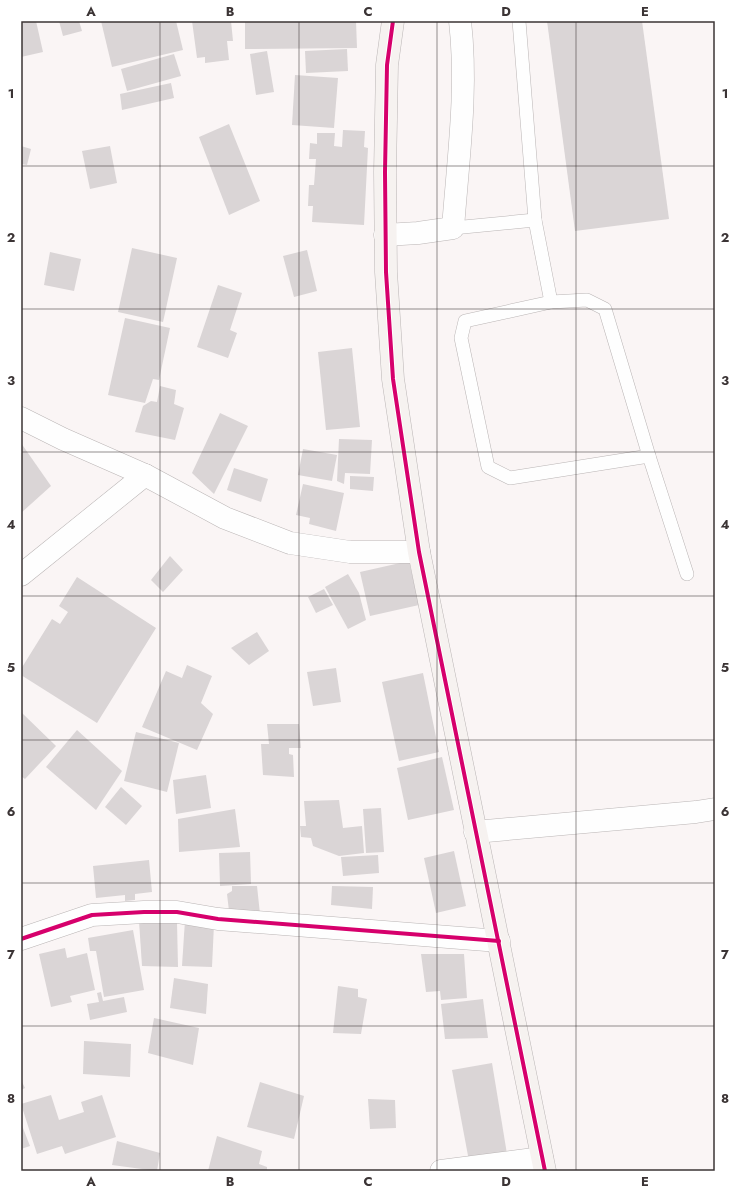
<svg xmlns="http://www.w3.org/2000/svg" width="736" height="1192" viewBox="0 0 736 1192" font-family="Jost,sans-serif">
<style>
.building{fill:#dad5d6}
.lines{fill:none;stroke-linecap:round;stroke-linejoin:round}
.lane-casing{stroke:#bab5b5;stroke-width:14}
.street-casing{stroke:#bab5b5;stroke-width:23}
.secondary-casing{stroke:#bab5b5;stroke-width:23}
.lane{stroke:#fefefe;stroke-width:13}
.street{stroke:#fefefe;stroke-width:22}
.secondary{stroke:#f6f2f0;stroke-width:22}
.cycleway-casing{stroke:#fff;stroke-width:6}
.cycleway{stroke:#d6006c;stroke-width:4}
.grid{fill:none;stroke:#3b3435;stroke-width:1;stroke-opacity:0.55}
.neatline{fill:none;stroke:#3b3435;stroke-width:1.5}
.grid-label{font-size:13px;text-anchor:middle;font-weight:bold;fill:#3b3435}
</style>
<rect width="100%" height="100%" fill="#faf5f5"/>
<g class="building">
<path d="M 21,21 L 36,21 L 43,52 L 21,57 Z"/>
<path d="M 59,21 L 79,21 L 82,31 L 63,36 Z"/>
<path d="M 101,21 L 176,21 L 183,50 L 112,67 Z"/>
<path d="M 192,21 L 231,21 L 233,41 L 227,41 L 229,60 L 205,63 L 205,57 L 197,58 Z"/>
<path d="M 245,21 L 356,21 L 357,48 L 245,49 Z"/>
<path d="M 547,21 L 642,21 L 669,219 L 575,231 Z"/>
<path d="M 347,49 L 348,71 L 306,73 L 305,51 Z"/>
<path d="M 267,51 L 274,92 L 256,95 L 250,54 Z"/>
<path d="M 174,54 L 181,76 L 127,91 L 121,69 Z"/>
<path d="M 295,75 L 338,78 L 334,128 L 292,125 Z"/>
<path d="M 171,83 L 174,98 L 122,110 L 120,94 Z"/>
<path d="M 229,124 L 260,201 L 229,215 L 199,137 Z"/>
<path d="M 343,130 L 365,131 L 364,147 L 368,148 L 364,225 L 312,222 L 313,206 L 308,206 L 309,185 L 314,185 L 316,159 L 309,159 L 310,143 L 317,144 L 317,133 L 335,133 L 334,146 L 342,147 Z"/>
<path d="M 21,146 L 31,149 L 27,165 L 21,164 Z"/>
<path d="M 110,146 L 117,183 L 90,189 L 82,151 Z"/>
<path d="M 132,248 L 177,258 L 163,322 L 118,312 Z"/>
<path d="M 307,250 L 317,291 L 294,297 L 283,256 Z"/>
<path d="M 50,252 L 81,259 L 74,291 L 44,285 Z"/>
<path d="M 218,285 L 242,293 L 230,330 L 237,333 L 228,358 L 197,347 Z"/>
<path d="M 125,318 L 170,328 L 159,380 L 153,379 L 145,403 L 108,395 Z"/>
<path d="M 352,348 L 360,427 L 326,430 L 318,352 Z"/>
<path d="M 160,386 L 176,390 L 174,404 L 184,408 L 175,440 L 135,432 L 143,406 L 151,401 L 157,402 Z"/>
<path d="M 220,413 L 248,426 L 214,494 L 192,473 Z"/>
<path d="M 339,439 L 372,440 L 370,474 L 345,473 L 344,484 L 337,481 Z"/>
<path d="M 21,443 L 51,486 L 21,513 Z"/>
<path d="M 303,449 L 337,455 L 332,481 L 298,475 Z"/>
<path d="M 234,468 L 268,479 L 261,502 L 227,490 Z"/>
<path d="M 350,476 L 374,477 L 373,491 L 350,489 Z"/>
<path d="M 303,484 L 344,493 L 336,531 L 309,524 L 310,518 L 296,515 Z"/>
<path d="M 170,556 L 183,570 L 163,592 L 151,580 Z"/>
<path d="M 409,561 L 419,605 L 370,616 L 360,572 Z"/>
<path d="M 348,574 L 359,593 L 366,620 L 348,629 L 325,587 Z"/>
<path d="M 77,577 L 156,628 L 97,723 L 21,675 L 21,669 L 52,619 L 60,624 L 68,612 L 59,606 Z"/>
<path d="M 324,589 L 333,605 L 316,613 L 308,597 Z"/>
<path d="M 257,632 L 269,651 L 249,665 L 231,648 Z"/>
<path d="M 187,665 L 212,676 L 201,703 L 213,714 L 197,750 L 142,727 L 166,671 L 182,678 Z"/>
<path d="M 336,668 L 341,702 L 313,706 L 307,672 Z"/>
<path d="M 423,673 L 439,752 L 399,761 L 382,682 Z"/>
<path d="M 21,712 L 56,746 L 25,779 L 21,776 Z"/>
<path d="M 267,724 L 299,724 L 301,748 L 289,748 L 289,754 L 293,755 L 294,777 L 263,775 L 261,744 L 269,744 Z"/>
<path d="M 77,730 L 122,771 L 96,810 L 46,767 Z"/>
<path d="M 136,732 L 179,743 L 167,792 L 124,781 Z"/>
<path d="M 442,757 L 454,810 L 408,820 L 397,768 Z"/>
<path d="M 206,775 L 211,808 L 176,814 L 173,780 Z"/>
<path d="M 121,787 L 142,806 L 126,825 L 105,807 Z"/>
<path d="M 339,800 L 343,828 L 362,826 L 364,853 L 339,856 L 313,846 L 311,838 L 301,837 L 300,826 L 306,826 L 304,801 Z"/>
<path d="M 381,808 L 384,852 L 366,853 L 363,809 Z"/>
<path d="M 235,809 L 240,847 L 179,852 L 178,819 Z"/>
<path d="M 454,851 L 466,906 L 436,913 L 424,858 Z"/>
<path d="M 250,852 L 251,884 L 220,886 L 219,853 Z"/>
<path d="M 378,855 L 379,873 L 343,876 L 341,857 Z"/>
<path d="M 149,860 L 152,892 L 135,894 L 135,900 L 125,901 L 125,895 L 96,898 L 93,866 Z"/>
<path d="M 232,886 L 257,886 L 260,914 L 229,911 L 227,894 L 232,891 Z"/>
<path d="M 332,886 L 373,887 L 372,909 L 331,905 Z"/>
<path d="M 185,920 L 214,924 L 212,967 L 182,966 Z"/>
<path d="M 139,921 L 177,922 L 178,967 L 142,966 Z"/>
<path d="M 133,930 L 144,990 L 104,997 L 96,951 L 90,951 L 88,938 Z"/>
<path d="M 65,948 L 67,958 L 87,953 L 95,990 L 70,996 L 72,1002 L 51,1007 L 39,954 Z"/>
<path d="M 421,954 L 464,954 L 467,998 L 441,1000 L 440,991 L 426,992 Z"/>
<path d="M 174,978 L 208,984 L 206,1014 L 170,1008 Z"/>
<path d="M 338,986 L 358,989 L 358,997 L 367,999 L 361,1034 L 333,1033 Z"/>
<path d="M 101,992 L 103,1001 L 124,997 L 127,1012 L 90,1020 L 87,1004 L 99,1002 L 97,993 Z"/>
<path d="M 483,999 L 488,1038 L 445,1039 L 441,1004 Z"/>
<path d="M 154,1018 L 199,1028 L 193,1065 L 148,1053 Z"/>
<path d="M 84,1041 L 131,1044 L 130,1077 L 83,1074 Z"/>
<path d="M 492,1063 L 507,1154 L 469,1161 L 452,1070 Z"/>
<path d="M 21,1080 L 25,1088 L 21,1090 Z"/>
<path d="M 260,1082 L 304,1096 L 294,1139 L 247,1127 Z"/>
<path d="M 51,1095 L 59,1120 L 84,1112 L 81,1102 L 102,1095 L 116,1137 L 65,1154 L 62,1146 L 37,1154 L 21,1104 Z"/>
<path d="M 368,1099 L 395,1100 L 396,1128 L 370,1129 Z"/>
<path d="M 21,1123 L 30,1146 L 21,1149 Z"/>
<path d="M 217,1136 L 262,1151 L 259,1164 L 267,1167 L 267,1171 L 208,1171 Z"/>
<path d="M 117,1141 L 160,1153 L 157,1171 L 112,1165 Z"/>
</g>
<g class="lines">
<g class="lane-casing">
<g id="lane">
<path d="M 519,21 L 535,220"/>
<path d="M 453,228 L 535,220 L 551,302 L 587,300 L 605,309 L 649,456 L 687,574"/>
<path d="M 551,302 L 465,321 L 461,338 L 488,467 L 510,478 L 649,456"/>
</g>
</g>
<g class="street-casing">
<g id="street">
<path d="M 385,235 L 418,233 L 453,228 C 458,160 468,89 460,21"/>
<path d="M 21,418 L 63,439 L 145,475 L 225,518 L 290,543 L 350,552 L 419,552"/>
<path d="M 21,575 L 145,475"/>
<path d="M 475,832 L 696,812 L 715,809"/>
<path d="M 21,939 L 92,915 L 144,912 L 177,912 L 218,919 L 499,941"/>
<path d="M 441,1171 L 542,1158"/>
</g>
</g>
<g class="secondary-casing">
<path id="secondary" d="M 393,21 L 387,65 L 385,172 L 386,272 L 393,379 L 419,552 L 545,1171"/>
</g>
<use href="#lane" class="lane"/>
<use href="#street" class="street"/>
<use href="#secondary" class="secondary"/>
<g class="cycleway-casing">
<g id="cycleway">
<path d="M 393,21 L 387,65 L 385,172 L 386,272 L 393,379 L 419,552 L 545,1171"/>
<path d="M 21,939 L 92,915 L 144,912 L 177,912 L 218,919 L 499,941"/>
</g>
</g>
<use href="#cycleway" class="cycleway"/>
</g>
<path class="grid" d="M 160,21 L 160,1171M 299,21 L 299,1171M 437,21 L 437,1171M 576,21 L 576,1171M 21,166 L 715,166M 21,309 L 715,309M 21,452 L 715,452M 21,596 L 715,596M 21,740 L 715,740M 21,883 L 715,883M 21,1026 L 715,1026"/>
<rect width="736" height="1192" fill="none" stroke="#ffffff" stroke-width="44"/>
<rect x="22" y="22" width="692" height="1148" class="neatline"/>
<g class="grid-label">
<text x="91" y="16">A</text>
<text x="230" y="16">B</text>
<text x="368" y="16">C</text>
<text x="506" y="16">D</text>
<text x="645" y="16">E</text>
<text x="11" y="98">1</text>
<text x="725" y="98">1</text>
<text x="11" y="242">2</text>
<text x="725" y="242">2</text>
<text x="11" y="385">3</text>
<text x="725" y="385">3</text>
<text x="11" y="529">4</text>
<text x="725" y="529">4</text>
<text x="11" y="672">5</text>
<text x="725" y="672">5</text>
<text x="11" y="816">6</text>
<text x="725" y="816">6</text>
<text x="11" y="959">7</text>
<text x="725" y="959">7</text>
<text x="11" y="1103">8</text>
<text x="725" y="1103">8</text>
<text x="91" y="1186">A</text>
<text x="230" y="1186">B</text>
<text x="368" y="1186">C</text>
<text x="506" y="1186">D</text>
<text x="645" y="1186">E</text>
</g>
</svg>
